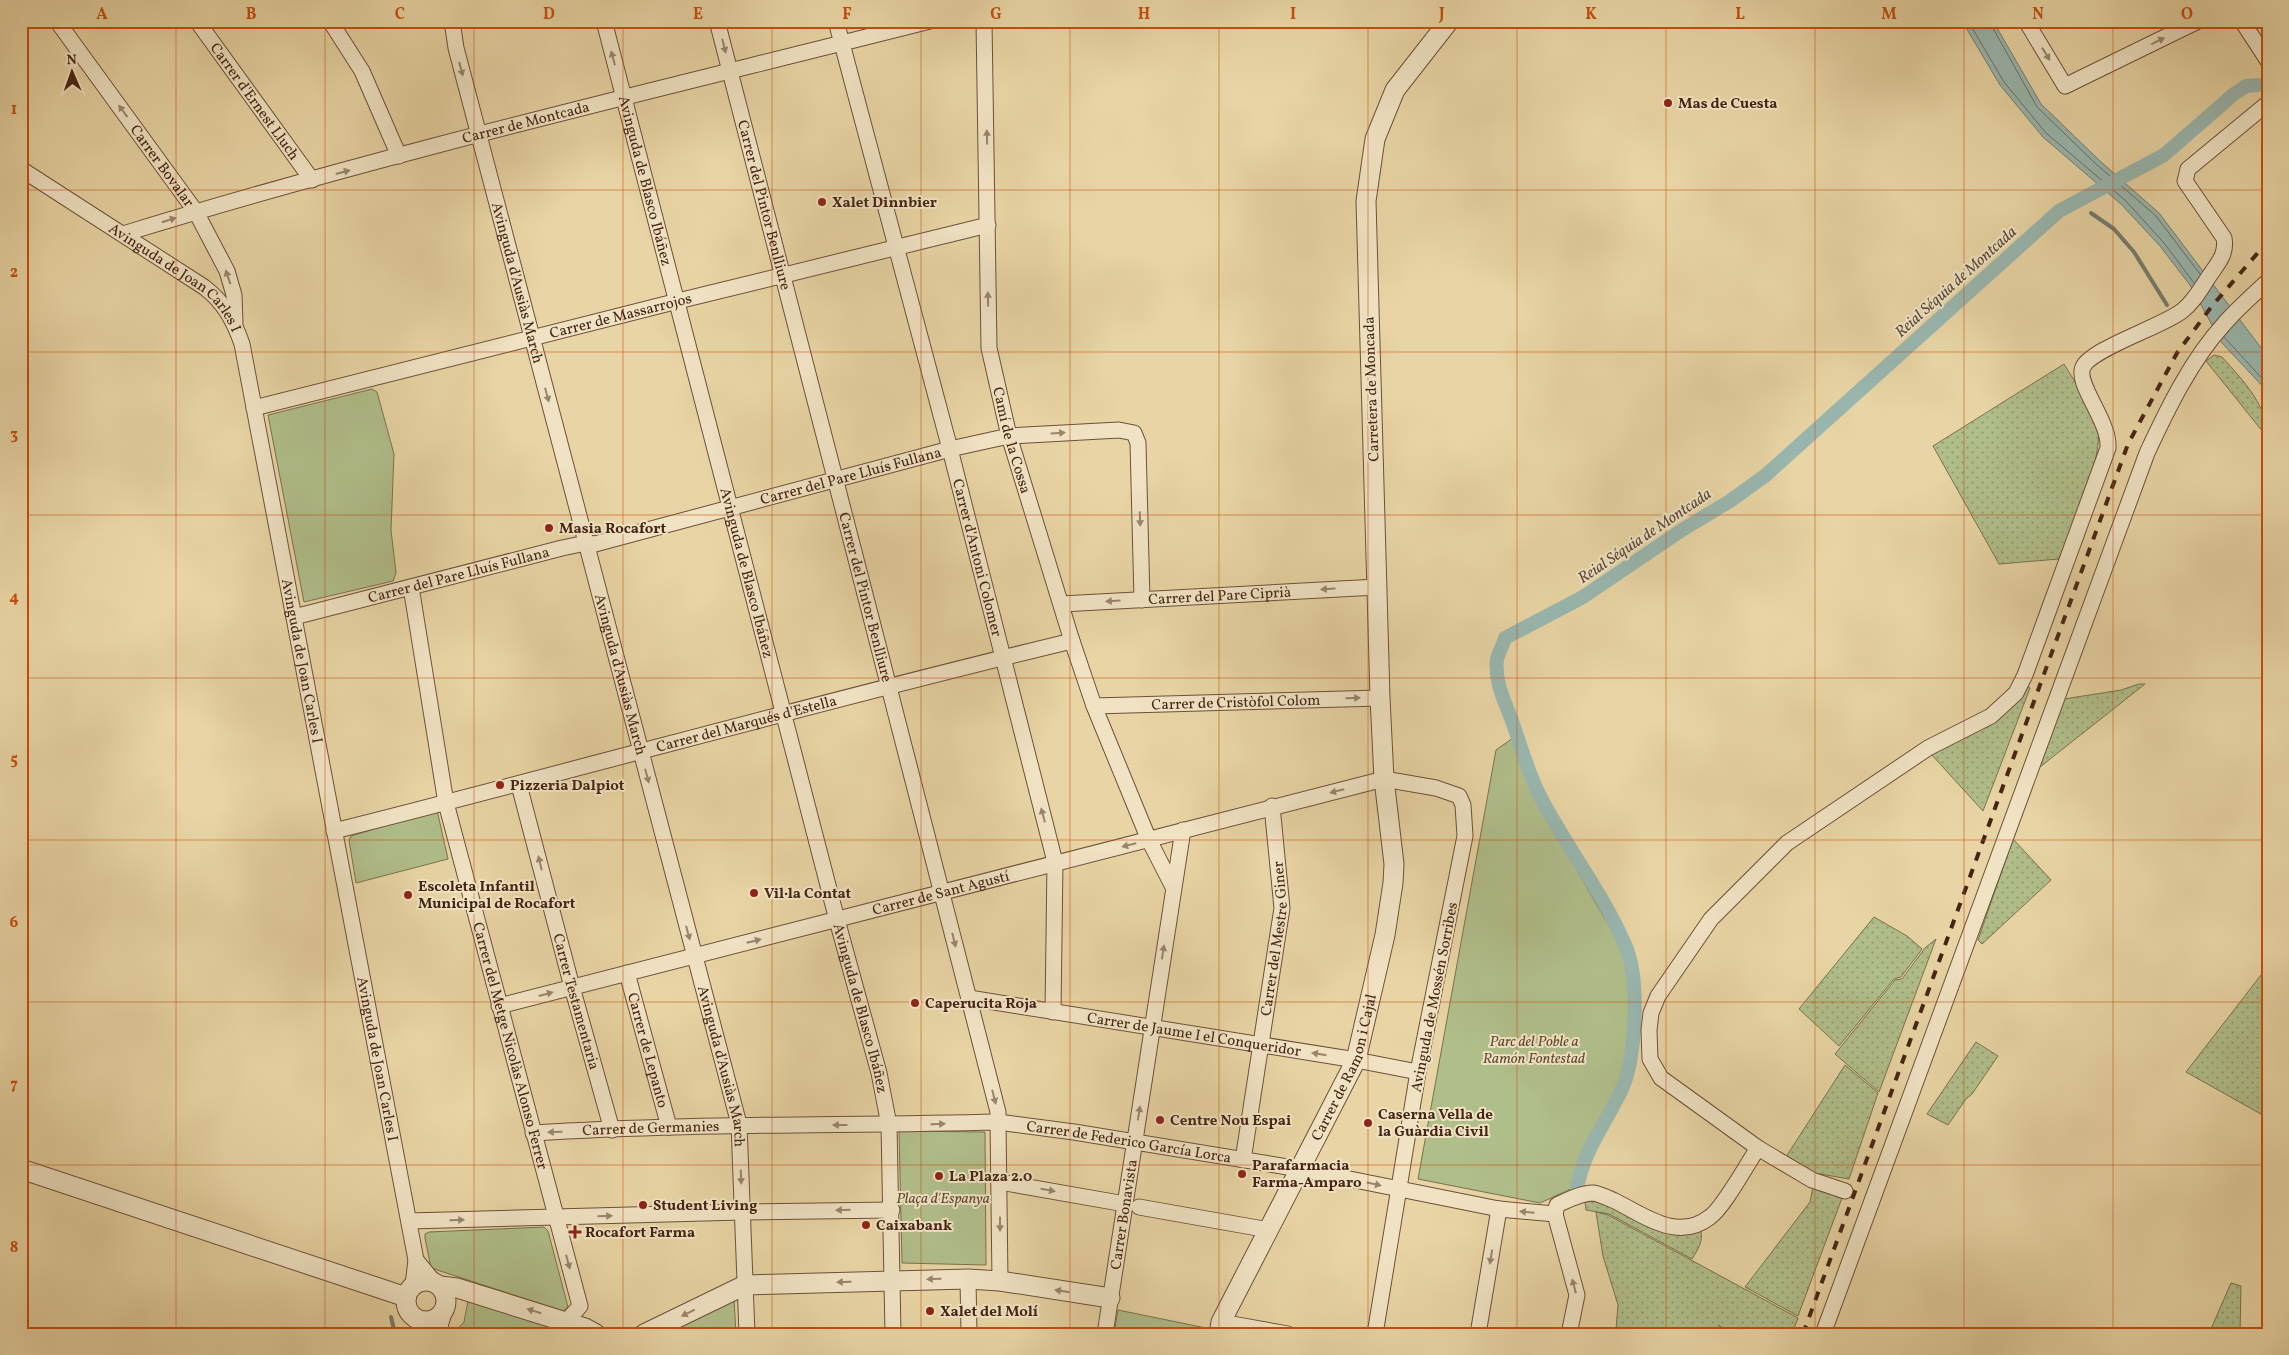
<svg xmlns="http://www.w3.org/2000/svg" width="2289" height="1355" viewBox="0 0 2289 1355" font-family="Vollkorn,serif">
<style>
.grass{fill:url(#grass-dots);stroke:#7a714f}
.park{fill:#b0be8a;stroke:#7a714f}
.water{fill:#99b7af;stroke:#777c71}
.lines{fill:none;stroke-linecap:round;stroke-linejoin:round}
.shore{stroke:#6f6e62;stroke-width:1}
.stream{stroke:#777c71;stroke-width:4}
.canal{stroke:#99b7af;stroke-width:14}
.minor-casing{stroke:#6e5038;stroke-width:17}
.tertiary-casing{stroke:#6e5038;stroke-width:21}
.minor{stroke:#f0e3c4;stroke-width:15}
.tertiary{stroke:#f0e3c4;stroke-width:19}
.rail{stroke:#452414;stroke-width:4;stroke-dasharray:9 9;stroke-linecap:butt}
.oneway{fill:#9a846c}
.grid{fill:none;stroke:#c74e0e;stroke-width:1;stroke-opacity:0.55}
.poi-dot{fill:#8f2418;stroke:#f0e3c4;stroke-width:2}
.labels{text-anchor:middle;stroke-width:4;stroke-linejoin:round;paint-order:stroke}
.street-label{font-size:15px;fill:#452414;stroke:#f0e3c4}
.poi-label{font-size:15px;font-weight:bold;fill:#452414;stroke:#f0e3c4;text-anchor:start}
.park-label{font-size:15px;font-style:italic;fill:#604a32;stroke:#f0e3c4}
.water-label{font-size:16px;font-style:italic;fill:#5a493b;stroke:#f0e3c4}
.neatline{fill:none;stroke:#c74e0e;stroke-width:2}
.grid-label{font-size:16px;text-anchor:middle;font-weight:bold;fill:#c74e0e}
</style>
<defs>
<pattern id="grass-dots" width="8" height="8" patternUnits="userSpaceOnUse" patternTransform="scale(1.25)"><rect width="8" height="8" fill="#b0be8a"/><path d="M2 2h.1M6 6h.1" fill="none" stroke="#919a70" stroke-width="1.8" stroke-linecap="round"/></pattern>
</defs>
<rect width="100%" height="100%" fill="#e8d4a4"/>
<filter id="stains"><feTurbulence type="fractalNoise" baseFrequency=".004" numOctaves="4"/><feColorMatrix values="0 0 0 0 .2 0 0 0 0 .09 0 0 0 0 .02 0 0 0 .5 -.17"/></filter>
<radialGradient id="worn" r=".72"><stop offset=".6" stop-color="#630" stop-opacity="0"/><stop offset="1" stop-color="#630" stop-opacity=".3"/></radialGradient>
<g class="grass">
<path d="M 2214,355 L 2222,357 C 2245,383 2268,405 2268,442 L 2266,441 L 2267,437 L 2206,361 Z"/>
<path d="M 2064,364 C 2073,379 2095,412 2098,428 C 2103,461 2071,527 2059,559 L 1999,564 L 1933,446 Z"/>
<path d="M 2139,684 L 2145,684 L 2040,767 L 2037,766 L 2064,699 L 2121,690 Z"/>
<path d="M 2028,686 L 2030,688 L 1983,811 L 1931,754 L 2002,716 L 2013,706 Z"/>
<path d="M 2013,839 L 2051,880 L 1982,944 L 1978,940 Z"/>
<path d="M 1874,917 L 1907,936 L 1922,949 L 1901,977 L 1894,979 L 1839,1046 L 1799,1009 Z"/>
<path d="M 1936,939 L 1879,1092 L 1835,1054 L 1895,980 L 1902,979 L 1925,948 Z"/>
<path d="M 2268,966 L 2268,1118 L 2186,1072 Z"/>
<path d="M 1976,1042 L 1998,1056 L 1972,1094 L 1966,1099 L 1948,1125 L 1927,1114 Z"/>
<path d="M 1845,1065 L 1878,1093 L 1849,1179 L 1814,1173 L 1786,1157 Z"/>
<path d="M 1813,1187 L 1818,1187 L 1842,1198 L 1798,1316 L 1745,1287 L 1810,1202 Z"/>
<path d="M 1595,1201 L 1701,1231 C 1703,1242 1698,1249 1692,1259 L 1609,1214 L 1586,1210 L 1585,1202 Z"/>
<path d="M 1596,1212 L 1608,1215 L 1798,1318 L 1792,1334 L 1733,1334 L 1718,1325 L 1730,1334 L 1626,1334 L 1616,1329 L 1618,1305 L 1603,1256 Z"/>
<path d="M 2231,1283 L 2241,1286 L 2240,1334 L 2214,1334 L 2211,1329 Z"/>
</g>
<g class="park">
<path d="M 372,389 L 377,392 L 394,454 L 391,530 L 396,573 L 393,581 L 304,602 L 268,415 Z"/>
<path d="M 1513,738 L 1533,794 L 1623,950 L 1631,1002 L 1625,1064 L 1619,1087 L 1585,1148 L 1577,1171 L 1575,1187 L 1540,1203 L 1418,1179 L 1496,750 Z"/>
<path d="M 437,810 L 448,859 L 356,883 L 349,840 L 351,836 Z"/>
<path d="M 899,1131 L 985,1132 L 986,1265 L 902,1263 Z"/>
<path d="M 544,1227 L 548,1231 L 568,1307 L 563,1311 L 431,1268 L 425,1238 L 425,1234 L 429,1232 Z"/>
<path d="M 734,1299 L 736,1334 L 661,1334 Z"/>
<path d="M 468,1301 L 587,1334 L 453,1334 L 464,1322 Z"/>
<path d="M 1118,1310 L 1206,1328 L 1203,1334 L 1114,1334 Z"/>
</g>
<path class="water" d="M 1962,21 L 1993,21 L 2041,104 L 2100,161 L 2159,213 L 2268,357 L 2268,392 L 2222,343 L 2190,285 L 2160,246 L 2121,204 L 2043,137 L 2000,85 Z"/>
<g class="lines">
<g class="shore">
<path d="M 1968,21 L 2004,82 L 2046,133 L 2125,200 L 2164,243 L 2194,283"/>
<path d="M 1989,21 L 2037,107 L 2096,164 L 2156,216 L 2200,274"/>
<path d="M 2224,337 L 2268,385"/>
</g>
<g class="stream">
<path d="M 2091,213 L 2114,229 L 2134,252 L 2167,305"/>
<path d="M 391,1317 L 395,1334"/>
</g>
<path class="canal" d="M 1577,1189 C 1583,1151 1606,1123 1622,1089 C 1636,1057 1640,980 1626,947 C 1604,894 1566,847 1540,796 C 1528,773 1521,746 1512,721 C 1505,702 1494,681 1497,659 C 1499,652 1503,645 1505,638 L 1583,597 L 1682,530 L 1730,501 L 1766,475 L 2059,211 L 2164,155 L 2234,94 L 2246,86 L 2258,85"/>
<g class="minor-casing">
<g id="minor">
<path id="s1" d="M 57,21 L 196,212 L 227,271 L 234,295 L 235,323"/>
<path id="s2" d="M 197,21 L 312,180"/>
<path d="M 330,21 L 362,71 L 399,156"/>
<path id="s3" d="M 452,21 L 456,48 L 739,1124 L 747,1334"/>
<path id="s4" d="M 604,21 L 837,920 L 879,1073 L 889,1125 L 893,1334"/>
<path id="s5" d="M 717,21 C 811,385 905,748 998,1112 L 998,1122 L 1074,1132 L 1300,1169 L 1499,1209 L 1555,1214"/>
<path id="s6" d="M 836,21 L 950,449 L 1055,862 L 1053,1012"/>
<path id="s7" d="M 984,21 L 989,348 L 1009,436 L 1072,641 L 1094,706 L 1149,840 L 1173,887"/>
<path d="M 2026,21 L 2065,86 L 2198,21"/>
<path d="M 2242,21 L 2268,61"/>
<path id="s8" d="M 21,169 L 204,287 C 224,302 234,321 242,344 L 416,1260"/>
<path id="s9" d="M 123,234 C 389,152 661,89 930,21"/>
<path id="s10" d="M 254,408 L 678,301 L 988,225"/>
<path id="s11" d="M 411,587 L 446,803 L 580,1306 L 566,1322"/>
<path id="s12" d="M 1061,604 L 1377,587"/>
<path id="s13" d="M 294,617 L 562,548 L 586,543 L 595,544 L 950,449 L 1009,436 L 1119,430 L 1134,433 L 1138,443 L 1142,600"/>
<path id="s14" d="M 1094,706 L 1380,698"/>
<path id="s15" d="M 519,785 L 572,987 L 612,1130"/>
<path id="s16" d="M 334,831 C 581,769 825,700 1072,641"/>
<path id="s17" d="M 627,973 L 669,1127"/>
<path id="s18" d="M 969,998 L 1356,1060 L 1418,1072"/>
<path id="s19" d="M 499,1006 L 1384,779 L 1436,788 L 1459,796 L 1463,805 L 1465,836 L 1418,1072 L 1375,1334"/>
<path id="s20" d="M 533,1133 C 688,1123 843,1126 998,1122 L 1000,1281"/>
<path id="s21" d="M 1243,1160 L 1282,908 L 1272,806"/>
<path d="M 1000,1182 L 1125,1204"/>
<path d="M 1845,1191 L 1812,1180 L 1758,1148 L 1661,1078 L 1650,1059 L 1649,1030 L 1651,1013 L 1658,996 L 1711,919 L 1787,843 L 1928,748 L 1991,716 L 2016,693 L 2025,675 L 2108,448 C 2110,421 2075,384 2083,367 C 2091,349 2163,326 2182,311 C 2194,302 2201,288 2210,275 C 2218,263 2227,254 2224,238 L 2185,181 L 2188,169 L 2268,103"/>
<path d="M 1139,1207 L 1269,1230"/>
<path d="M 1555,1214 L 1557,1205 C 1568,1200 1581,1193 1593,1193 C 1600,1194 1608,1198 1615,1201 C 1645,1216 1678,1242 1710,1217 C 1724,1207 1747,1164 1758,1148"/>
<path d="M 1555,1214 L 1577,1295 L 1569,1334"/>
<path d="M 409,1221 L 742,1212 L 892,1210"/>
<path d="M 968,1279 L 969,1334"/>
<path d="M 413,1285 L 416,1260 L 434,1282"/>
<path d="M 418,1320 L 424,1334"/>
<path d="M 1221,1322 L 1288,1334"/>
<path d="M 438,1334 L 444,1312"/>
<path id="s22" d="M 1105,1334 L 1183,830"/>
<path d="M 1478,1334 L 1499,1209"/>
<path d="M 1823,1334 L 2147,453 C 2167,410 2191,360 2224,324 C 2237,309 2253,295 2268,281"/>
</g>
</g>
<g class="tertiary-casing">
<g id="tertiary">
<path d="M 21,1169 L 406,1297"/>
<circle cx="426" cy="1301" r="20"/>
<path d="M 440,1286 L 457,1288 L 585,1328 L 596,1334"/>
<path d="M 644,1334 L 745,1285 L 968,1279 L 1000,1281 L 1110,1298"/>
<path id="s23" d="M 1219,1334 L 1221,1322 L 1356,1060 L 1385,935 L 1393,883 L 1394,864 L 1384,779 L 1380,698 L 1366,201 L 1375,139 L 1395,90 L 1449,21"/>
</g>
</g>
<use href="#minor" class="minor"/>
<use href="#tertiary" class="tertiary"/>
<path class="rail" d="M 1803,1334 L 2128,444 L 2177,353 L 2212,306 L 2268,241"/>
</g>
<defs><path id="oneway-solid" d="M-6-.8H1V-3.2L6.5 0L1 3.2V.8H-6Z" transform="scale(1.25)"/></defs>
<g class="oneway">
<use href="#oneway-solid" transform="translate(2158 41) rotate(-26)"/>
<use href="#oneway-solid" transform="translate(724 46) rotate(76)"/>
<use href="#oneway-solid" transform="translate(2046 54) rotate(58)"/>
<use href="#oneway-solid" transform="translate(613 58) rotate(-105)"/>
<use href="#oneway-solid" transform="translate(461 69) rotate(75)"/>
<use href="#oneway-solid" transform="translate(123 111) rotate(-126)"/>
<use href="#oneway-solid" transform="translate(987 137) rotate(-91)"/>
<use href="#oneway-solid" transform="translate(343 172) rotate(-15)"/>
<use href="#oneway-solid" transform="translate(169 220) rotate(-17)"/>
<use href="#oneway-solid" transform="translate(228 277) rotate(-109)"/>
<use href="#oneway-solid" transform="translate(988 299) rotate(-91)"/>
<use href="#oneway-solid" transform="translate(547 395) rotate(75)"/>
<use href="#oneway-solid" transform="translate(1058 433) rotate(-3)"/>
<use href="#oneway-solid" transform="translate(1140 519) rotate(88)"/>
<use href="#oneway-solid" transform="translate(1328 589) rotate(177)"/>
<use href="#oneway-solid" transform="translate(1113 601) rotate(177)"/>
<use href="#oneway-solid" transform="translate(1353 698) rotate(-2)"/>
<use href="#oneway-solid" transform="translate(647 776) rotate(75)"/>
<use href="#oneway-solid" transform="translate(1337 791) rotate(166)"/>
<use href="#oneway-solid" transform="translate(1043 815) rotate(-105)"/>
<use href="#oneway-solid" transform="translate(1129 845) rotate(166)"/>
<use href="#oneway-solid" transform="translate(540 863) rotate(-104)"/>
<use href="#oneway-solid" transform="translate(688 933) rotate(75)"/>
<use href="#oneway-solid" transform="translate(954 940) rotate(76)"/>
<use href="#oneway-solid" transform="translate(754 941) rotate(-14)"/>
<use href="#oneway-solid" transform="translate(1163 952) rotate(-81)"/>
<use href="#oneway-solid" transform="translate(546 994) rotate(-15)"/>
<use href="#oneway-solid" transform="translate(1319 1054) rotate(-171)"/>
<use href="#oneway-solid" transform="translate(994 1097) rotate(76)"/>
<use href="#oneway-solid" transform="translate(1139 1113) rotate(-81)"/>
<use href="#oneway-solid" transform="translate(938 1124) rotate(-1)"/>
<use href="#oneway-solid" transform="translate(840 1125) rotate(180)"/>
<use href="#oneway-solid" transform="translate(555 1132) rotate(178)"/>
<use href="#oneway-solid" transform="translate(741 1177) rotate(88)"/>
<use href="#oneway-solid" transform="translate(1374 1184) rotate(12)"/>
<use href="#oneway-solid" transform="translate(1048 1190) rotate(10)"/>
<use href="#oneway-solid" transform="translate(843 1210) rotate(179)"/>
<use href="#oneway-solid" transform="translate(1527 1212) rotate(-175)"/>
<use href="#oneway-solid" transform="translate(605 1216) rotate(-2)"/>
<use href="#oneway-solid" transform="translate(457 1220) rotate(-1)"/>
<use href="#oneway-solid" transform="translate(1000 1224) rotate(90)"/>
<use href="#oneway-solid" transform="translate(1491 1257) rotate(99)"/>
<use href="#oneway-solid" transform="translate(568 1262) rotate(75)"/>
<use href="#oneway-solid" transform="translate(934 1279) rotate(179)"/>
<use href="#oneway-solid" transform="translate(844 1282) rotate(178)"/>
<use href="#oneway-solid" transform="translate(1574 1286) rotate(-105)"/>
<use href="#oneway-solid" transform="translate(1062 1291) rotate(-171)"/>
<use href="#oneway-solid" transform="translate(534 1311) rotate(-163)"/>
<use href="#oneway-solid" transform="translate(688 1313) rotate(154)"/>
</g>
<path class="grid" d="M 176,21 L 176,1334M 325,21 L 325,1334M 474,21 L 474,1334M 623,21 L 623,1334M 772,21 L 772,1334M 921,21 L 921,1334M 1070,21 L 1070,1334M 1219,21 L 1219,1334M 1368,21 L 1368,1334M 1517,21 L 1517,1334M 1666,21 L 1666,1334M 1815,21 L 1815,1334M 1964,21 L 1964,1334M 2113,21 L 2113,1334M 21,190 L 2268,190M 21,352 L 2268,352M 21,515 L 2268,515M 21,678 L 2268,678M 21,840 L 2268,840M 21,1002 L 2268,1002M 21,1165 L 2268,1165"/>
<g class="poi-dot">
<circle cx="1668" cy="103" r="5"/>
<circle cx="822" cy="202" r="5"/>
<circle cx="549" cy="528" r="5"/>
<circle cx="500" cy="785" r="5"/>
<circle cx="754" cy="893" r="5"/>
<circle cx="408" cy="895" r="5"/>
<circle cx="915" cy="1003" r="5"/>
<circle cx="1160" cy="1120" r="5"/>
<circle cx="1368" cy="1123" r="5"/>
<circle cx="1242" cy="1174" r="5"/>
<circle cx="939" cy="1176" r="5"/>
<circle cx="643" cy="1205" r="5"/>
<circle cx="866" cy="1225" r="5"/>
<path d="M572.5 1224.5h5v5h5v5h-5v5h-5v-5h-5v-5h5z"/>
<circle cx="930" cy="1311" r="5"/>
</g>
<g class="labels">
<g class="street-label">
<text dy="5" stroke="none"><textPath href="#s2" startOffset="99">Carrer d'Ernest Lluch</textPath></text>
<text dy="5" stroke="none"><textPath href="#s9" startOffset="418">Carrer de Montcada</textPath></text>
<text dy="5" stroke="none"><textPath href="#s1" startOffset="179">Carrer Bovalar</textPath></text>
<text dy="5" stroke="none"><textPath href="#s4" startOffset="165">Avinguda de Blasco Ibáñez</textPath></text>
<text dy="5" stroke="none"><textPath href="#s5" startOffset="190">Carrer del Pintor Benlliure</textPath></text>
<text dy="5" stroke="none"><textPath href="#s8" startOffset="190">Avinguda de Joan Carles I</textPath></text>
<text dy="5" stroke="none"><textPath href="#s3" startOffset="270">Avinguda d'Ausiàs March</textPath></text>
<text dy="5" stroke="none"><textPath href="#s10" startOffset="378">Carrer de Massarrojos</textPath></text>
<text transform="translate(1371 389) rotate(-92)" y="5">Carretera de Moncada</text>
<text dy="5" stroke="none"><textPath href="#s7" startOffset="422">Camí de la Cossa</textPath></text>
<text dy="5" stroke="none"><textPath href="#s13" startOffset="575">Carrer del Pare Lluís Fullana</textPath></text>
<text dy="5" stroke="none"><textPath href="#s6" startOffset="555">Carrer d'Antoni Colomer</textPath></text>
<text dy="5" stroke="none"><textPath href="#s4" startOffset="570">Avinguda de Blasco Ibáñez</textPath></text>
<text dy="5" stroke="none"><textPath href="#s13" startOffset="170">Carrer del Pare Lluís Fullana</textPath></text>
<text dy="5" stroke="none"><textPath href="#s12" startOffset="159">Carrer del Pare Ciprià</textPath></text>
<text dy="5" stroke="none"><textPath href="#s5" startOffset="595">Carrer del Pintor Benlliure</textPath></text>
<text dy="5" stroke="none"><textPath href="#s8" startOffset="610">Avinguda de Joan Carles I</textPath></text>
<text dy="5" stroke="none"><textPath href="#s3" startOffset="675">Avinguda d'Ausiàs March</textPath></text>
<text dy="5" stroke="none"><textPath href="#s14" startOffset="142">Carrer de Cristòfol Colom</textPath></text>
<text dy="5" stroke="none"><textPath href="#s16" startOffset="426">Carrer del Marqués d'Estella</textPath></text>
<text dy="5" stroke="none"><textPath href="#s19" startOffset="456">Carrer de Sant Agustí</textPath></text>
<text dy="5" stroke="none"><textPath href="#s21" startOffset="224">Carrer del Mestre Giner</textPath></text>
<text transform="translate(1434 997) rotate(-79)" y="5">Avinguda de Mossén Sorribes</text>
<text dy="5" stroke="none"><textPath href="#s15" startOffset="224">Carrer Testamentaria</textPath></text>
<text dy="5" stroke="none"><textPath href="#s4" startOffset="1020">Avinguda de Blasco Ibáñez</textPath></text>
<text dy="5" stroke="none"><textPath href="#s18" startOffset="228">Carrer de Jaume I el Conqueridor</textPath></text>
<text dy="5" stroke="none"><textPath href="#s11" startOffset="470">Carrer del Metge Nicolàs Alonso Ferrer</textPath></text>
<text dy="5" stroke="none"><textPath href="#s17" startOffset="80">Carrer de Lepanto</textPath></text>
<text dy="5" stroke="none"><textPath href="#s8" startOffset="1015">Avinguda de Joan Carles I</textPath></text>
<text dy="5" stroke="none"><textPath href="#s23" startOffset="296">Carrer de Ramon i Cajal</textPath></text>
<text dy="5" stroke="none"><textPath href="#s3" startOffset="1080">Avinguda d'Ausiàs March</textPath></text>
<text dy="5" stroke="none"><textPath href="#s20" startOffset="118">Carrer de Germanies</textPath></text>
<text dy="5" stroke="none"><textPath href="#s5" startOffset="1269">Carrer de Federico García Lorca</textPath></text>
<text dy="5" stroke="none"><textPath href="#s22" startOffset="121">Carrer Bonavista</textPath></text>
</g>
<g class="poi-label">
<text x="1678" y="108">Mas de Cuesta</text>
<text x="832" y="207">Xalet Dinnbier</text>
<text x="559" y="533">Masia Rocafort</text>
<text x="510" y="790">Pizzeria Dalpiot</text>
<text x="418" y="891">Escoleta Infantil<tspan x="418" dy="17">Municipal de Rocafort</tspan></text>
<text x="764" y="898">Vil·la Contat</text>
<text x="925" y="1008">Caperucita Roja</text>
<text x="1378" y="1119">Caserna Vella de<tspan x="1378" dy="17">la Guàrdia Civil</tspan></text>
<text x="1170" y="1125">Centre Nou Espai</text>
<text x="1252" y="1170">Parafarmacia<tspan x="1252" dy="17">Farma-Amparo</tspan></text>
<text x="949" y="1181">La Plaza 2.0</text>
<text x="653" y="1210">Student Living</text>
<text x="876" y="1230">Caixabank</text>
<text x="585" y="1237">Rocafort Farma</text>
<text x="940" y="1316">Xalet del Molí</text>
</g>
<g class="park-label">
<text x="1534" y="1046">Parc del Poble a<tspan x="1534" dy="17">Ramón Fontestad</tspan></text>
<text x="943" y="1203">Plaça d'Espanya</text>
</g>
<g class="water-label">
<text transform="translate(1955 281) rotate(-42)" y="6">Reial Séquia de Montcada</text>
<text transform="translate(1644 535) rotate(-34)" y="6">Reial Séquia de Montcada</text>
</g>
</g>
<rect width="2289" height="1355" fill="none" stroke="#e8d4a4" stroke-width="55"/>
<g transform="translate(72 72) rotate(358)" stroke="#f0e3c4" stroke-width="4" paint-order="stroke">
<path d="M0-4L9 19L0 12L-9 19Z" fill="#452414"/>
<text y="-8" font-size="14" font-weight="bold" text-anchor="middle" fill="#452414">N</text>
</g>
<rect x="28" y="28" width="2234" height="1300" class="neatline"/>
<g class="grid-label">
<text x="102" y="19">A</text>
<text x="251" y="19">B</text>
<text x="400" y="19">C</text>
<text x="549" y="19">D</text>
<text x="698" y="19">E</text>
<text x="847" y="19">F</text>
<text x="996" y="19">G</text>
<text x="1144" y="19">H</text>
<text x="1293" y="19">I</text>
<text x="1442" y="19">J</text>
<text x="1591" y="19">K</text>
<text x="1740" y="19">L</text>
<text x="1889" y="19">M</text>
<text x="2038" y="19">N</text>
<text x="2187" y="19">O</text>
<text x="14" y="114">1</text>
<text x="14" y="277">2</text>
<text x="14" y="439">3</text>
<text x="14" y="602">4</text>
<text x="14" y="764">5</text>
<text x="14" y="927">6</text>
<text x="14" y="1089">7</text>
<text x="14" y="1252">8</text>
</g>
<rect width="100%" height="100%" filter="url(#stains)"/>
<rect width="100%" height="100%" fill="url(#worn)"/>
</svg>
